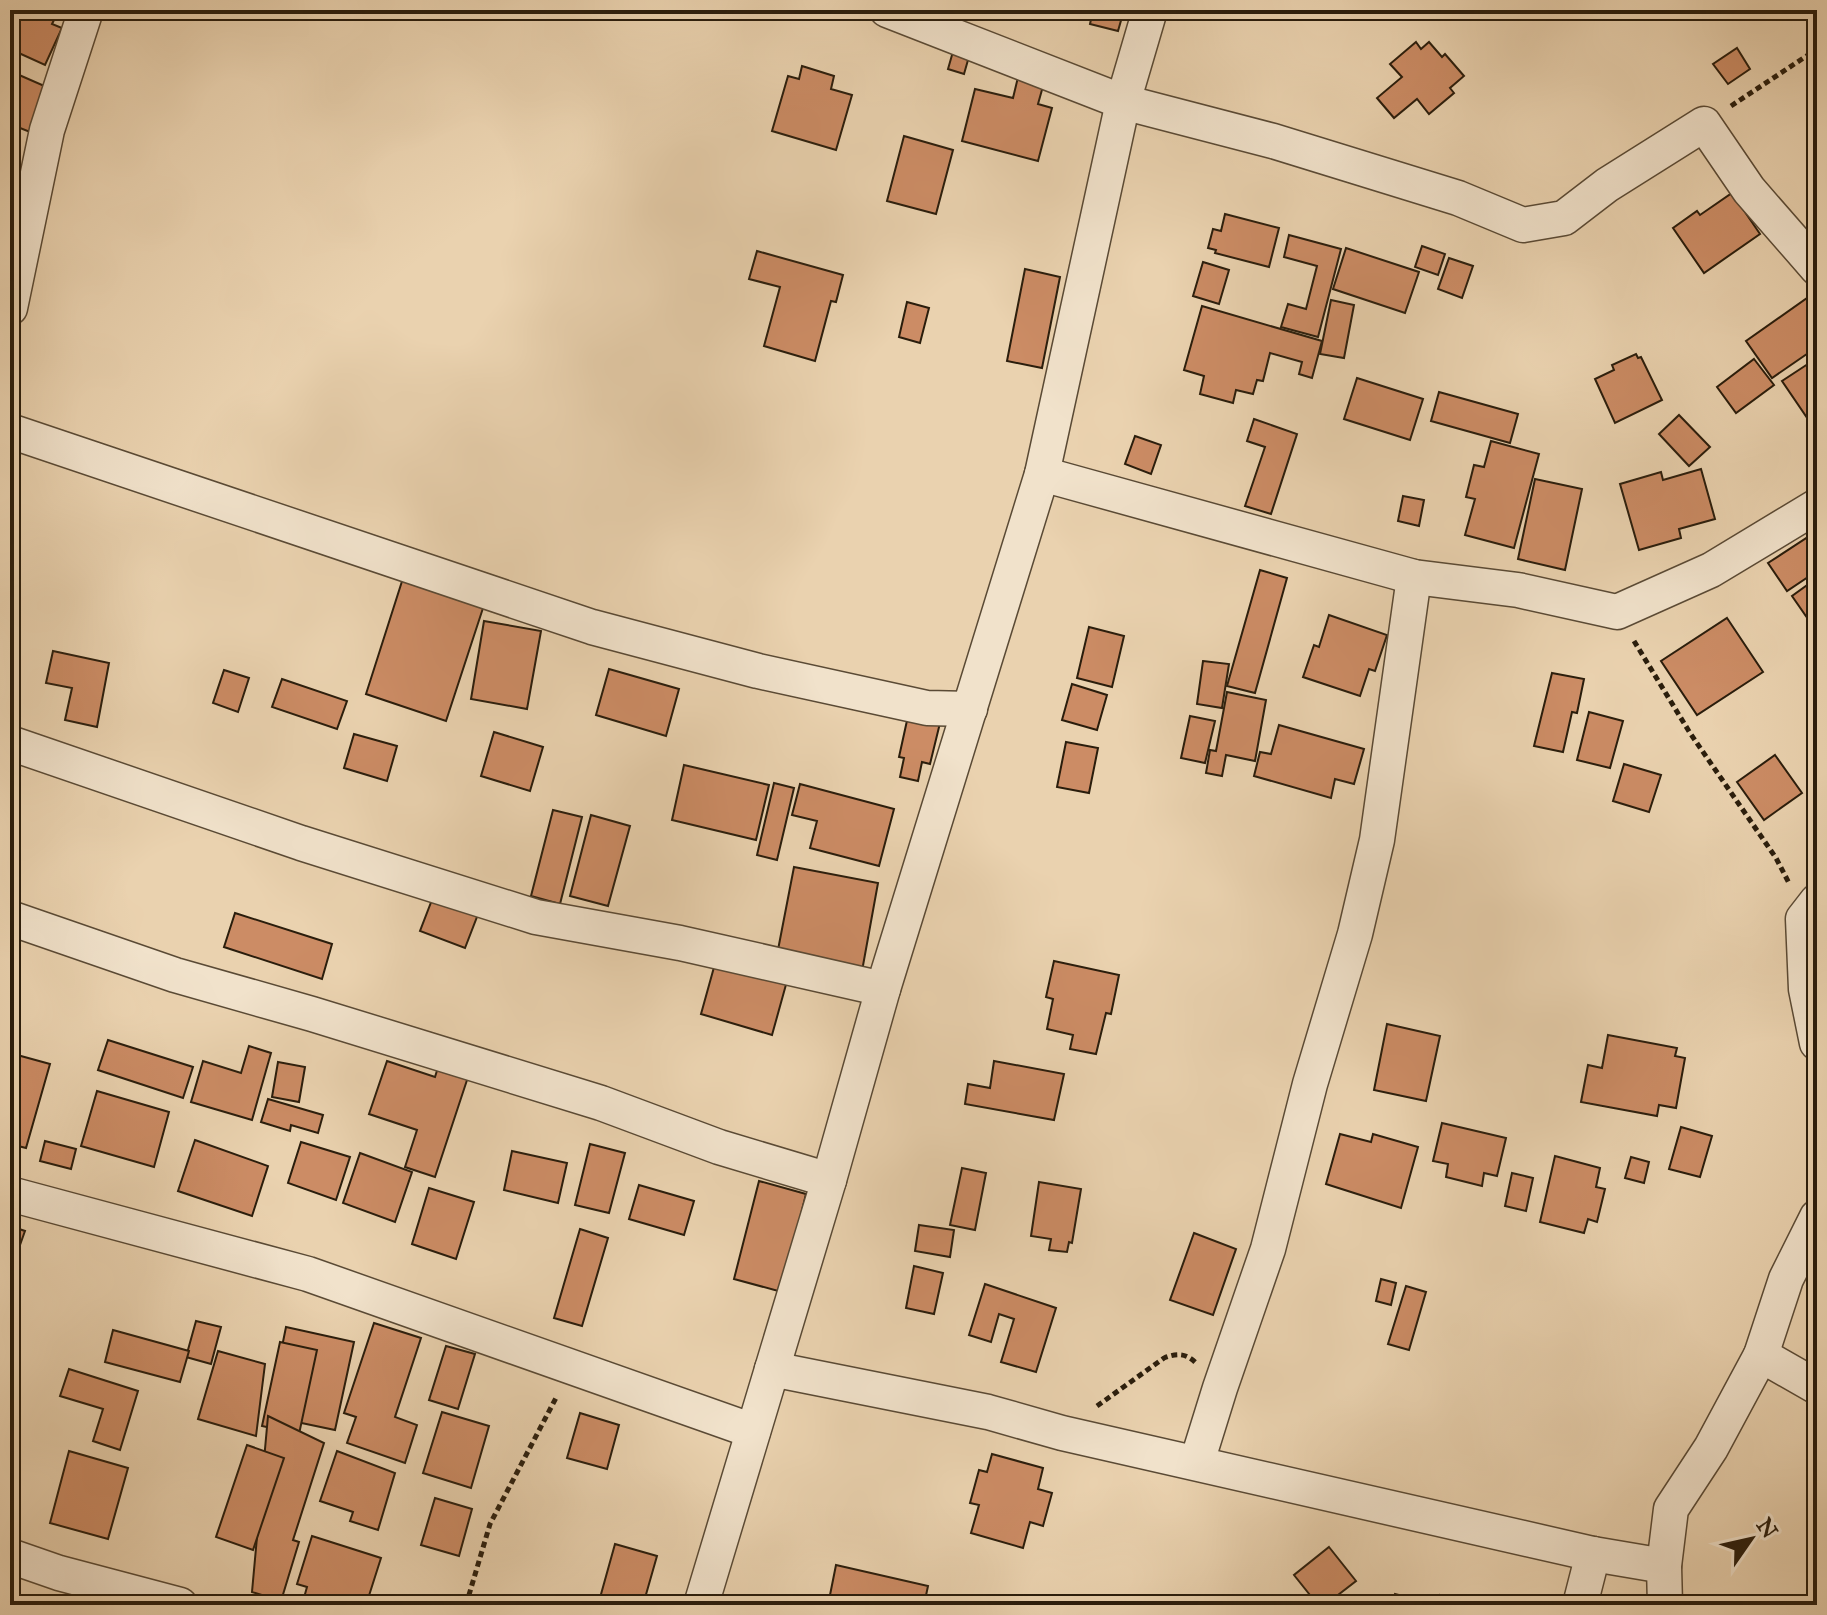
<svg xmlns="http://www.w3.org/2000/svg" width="1827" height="1615" viewBox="0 0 1827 1615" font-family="'IM FELL Great Primer',serif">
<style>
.building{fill:#cc8c65;stroke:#2a1d0c;stroke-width:2}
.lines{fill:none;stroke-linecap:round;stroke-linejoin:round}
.street-casing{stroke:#5a4a35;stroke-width:37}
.path{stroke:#2a1d0c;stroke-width:5;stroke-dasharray:6 4;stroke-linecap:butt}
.street{stroke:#f1e2cb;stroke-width:34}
</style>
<rect width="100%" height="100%" fill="#ead2af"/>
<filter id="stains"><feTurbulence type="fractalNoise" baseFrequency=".0025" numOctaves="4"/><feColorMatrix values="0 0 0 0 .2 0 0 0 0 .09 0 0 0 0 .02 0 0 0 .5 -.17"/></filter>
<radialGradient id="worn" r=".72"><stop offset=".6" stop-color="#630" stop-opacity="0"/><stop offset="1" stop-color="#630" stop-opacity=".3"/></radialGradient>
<g class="building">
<path d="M 10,10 L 59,10 L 52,24 L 62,28 L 45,65 L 10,49 Z"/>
<path d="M 909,10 L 966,10 L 961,27 Z"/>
<path d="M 1093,10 L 1124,10 L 1118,31 L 1090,24 Z"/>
<path d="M 1416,42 L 1421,49 L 1429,42 L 1442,57 L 1445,54 L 1464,76 L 1450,88 L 1454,93 L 1429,114 L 1417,99 L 1394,118 L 1377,98 L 1402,77 L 1390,64 Z"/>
<path d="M 954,48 L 970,53 L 964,74 L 948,69 Z"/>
<path d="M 1737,48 L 1750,69 L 1728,84 L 1713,64 Z"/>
<path d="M 802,66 L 834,76 L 831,89 L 852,95 L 836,150 L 772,131 L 788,76 L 799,79 Z"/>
<path d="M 10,71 L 49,88 L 30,132 L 10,124 Z"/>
<path d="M 1019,73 L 1045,79 L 1038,104 L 1052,108 L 1038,161 L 962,141 L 975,89 L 1013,98 Z"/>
<path d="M 904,136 L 953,150 L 936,214 L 887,201 Z"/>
<path d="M 1732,193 L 1760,234 L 1704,273 L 1673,228 L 1697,211 L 1700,215 Z"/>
<path d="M 1225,214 L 1279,228 L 1269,267 L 1215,253 L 1216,250 L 1208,248 L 1213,229 L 1221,231 Z"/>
<path d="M 1289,235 L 1341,249 L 1318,337 L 1281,327 L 1288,304 L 1306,309 L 1317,266 L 1284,257 Z"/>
<path d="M 1422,246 L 1445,254 L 1438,275 L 1415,267 Z"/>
<path d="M 1346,248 L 1419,272 L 1405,313 L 1333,289 Z"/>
<path d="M 757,251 L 843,275 L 836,302 L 831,301 L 815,361 L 764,346 L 780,287 L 749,279 Z"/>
<path d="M 1449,258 L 1473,266 L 1462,298 L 1438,289 Z"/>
<path d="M 1203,262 L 1229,270 L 1219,304 L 1193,296 Z"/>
<path d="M 1025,269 L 1060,277 L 1042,368 L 1007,361 Z"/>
<path d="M 1817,291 L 1817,347 L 1772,378 L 1746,341 Z"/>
<path d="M 1331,300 L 1354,305 L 1344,358 L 1320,354 Z"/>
<path d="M 907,302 L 929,308 L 920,343 L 899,337 Z"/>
<path d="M 1202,306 L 1322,341 L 1312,378 L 1299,374 L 1302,362 L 1270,353 L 1263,381 L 1257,380 L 1253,394 L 1236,390 L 1233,403 L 1200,394 L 1204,376 L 1184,370 Z"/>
<path d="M 1636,354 L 1638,358 L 1641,357 L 1662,400 L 1615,423 L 1595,379 L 1614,370 L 1612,365 Z"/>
<path d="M 1817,358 L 1817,427 L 1814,428 L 1782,381 Z"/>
<path d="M 1754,359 L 1774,385 L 1736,413 L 1717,387 Z"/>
<path d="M 1357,378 L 1423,399 L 1410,440 L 1344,419 Z"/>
<path d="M 1439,392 L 1518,414 L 1510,443 L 1431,421 Z"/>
<path d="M 1679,415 L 1710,447 L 1689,466 L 1659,434 Z"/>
<path d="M 1254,419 L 1297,434 L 1271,514 L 1245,506 L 1265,447 L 1247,441 Z"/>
<path d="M 1135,436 L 1161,445 L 1151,474 L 1125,464 Z"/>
<path d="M 1491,441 L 1539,454 L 1514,548 L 1465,535 L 1475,499 L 1466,497 L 1474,465 L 1484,467 Z"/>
<path d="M 1701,469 L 1715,519 L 1679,529 L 1681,538 L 1639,550 L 1620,484 L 1661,472 L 1663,480 Z"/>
<path d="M 1535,479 L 1582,489 L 1565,570 L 1518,559 Z"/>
<path d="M 1403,496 L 1424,500 L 1419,526 L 1398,521 Z"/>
<path d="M 1811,535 L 1817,545 L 1817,571 L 1787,591 L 1768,563 Z"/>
<path d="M 1260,570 L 1287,578 L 1255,693 L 1227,686 Z"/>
<path d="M 404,575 L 485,602 L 446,721 L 366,694 Z"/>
<path d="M 1817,578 L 1817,632 L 1792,596 Z"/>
<path d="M 1329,615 L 1387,635 L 1375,671 L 1369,669 L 1360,696 L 1303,677 L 1314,645 L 1319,647 Z"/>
<path d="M 1727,618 L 1763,672 L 1697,715 L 1661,661 Z"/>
<path d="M 484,621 L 541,631 L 527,709 L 471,699 Z"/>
<path d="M 1089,627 L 1124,636 L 1112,687 L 1077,678 Z"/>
<path d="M 53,651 L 109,663 L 97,727 L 65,720 L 72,688 L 46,683 Z"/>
<path d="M 1203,661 L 1229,664 L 1222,708 L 1197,704 Z"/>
<path d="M 609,669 L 679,689 L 666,736 L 596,715 Z"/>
<path d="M 224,670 L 249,678 L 238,712 L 213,703 Z"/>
<path d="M 1552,673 L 1584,679 L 1577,713 L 1572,712 L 1563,752 L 1534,746 Z"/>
<path d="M 282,679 L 347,701 L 337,729 L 272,707 Z"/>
<path d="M 1072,684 L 1107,695 L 1097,730 L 1062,720 Z"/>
<path d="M 1227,692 L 1266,700 L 1255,761 L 1226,755 L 1222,776 L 1206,773 L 1210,750 L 1216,751 Z"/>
<path d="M 1589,712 L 1623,721 L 1610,768 L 1577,760 Z"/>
<path d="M 908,716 L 940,723 L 930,764 L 922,762 L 918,781 L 900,777 L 904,758 L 899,757 Z"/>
<path d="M 1190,716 L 1215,721 L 1205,763 L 1181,758 Z"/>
<path d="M 1279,725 L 1364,749 L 1354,784 L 1335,779 L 1331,798 L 1254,776 L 1260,752 L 1271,754 Z"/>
<path d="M 494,732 L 543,747 L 530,791 L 481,776 Z"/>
<path d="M 354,734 L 397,746 L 387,781 L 344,768 Z"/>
<path d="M 1066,742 L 1098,748 L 1089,793 L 1057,787 Z"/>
<path d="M 1775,755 L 1802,793 L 1764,820 L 1737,782 Z"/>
<path d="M 1624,764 L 1661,775 L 1649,812 L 1613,801 Z"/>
<path d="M 684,765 L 769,785 L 756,840 L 672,820 Z"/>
<path d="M 774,783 L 794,788 L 777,860 L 757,855 Z"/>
<path d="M 800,784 L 894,809 L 879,866 L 810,848 L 817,821 L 792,815 Z"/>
<path d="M 553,810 L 582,817 L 560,904 L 531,896 Z"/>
<path d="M 591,815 L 630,826 L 608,906 L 570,896 Z"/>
<path d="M 794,867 L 878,883 L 862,971 L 777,955 Z"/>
<path d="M 435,892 L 480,909 L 465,948 L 420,931 Z"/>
<path d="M 235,913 L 332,944 L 322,979 L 224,947 Z"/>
<path d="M 716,960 L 787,981 L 772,1035 L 701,1014 Z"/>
<path d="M 1054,961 L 1119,975 L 1111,1014 L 1106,1013 L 1096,1054 L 1070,1049 L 1073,1035 L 1047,1029 L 1053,999 L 1046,997 Z"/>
<path d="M 1387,1024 L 1440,1036 L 1426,1101 L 1374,1090 Z"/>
<path d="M 1608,1035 L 1677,1048 L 1675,1056 L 1685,1058 L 1676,1108 L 1659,1105 L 1657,1116 L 1581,1102 L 1588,1065 L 1602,1068 Z"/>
<path d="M 108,1040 L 193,1067 L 183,1098 L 98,1070 Z"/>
<path d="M 249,1046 L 271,1053 L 252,1120 L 191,1102 L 203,1061 L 241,1073 Z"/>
<path d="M 10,1053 L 50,1064 L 26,1148 L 10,1144 Z"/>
<path d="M 387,1061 L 435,1077 L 440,1061 L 470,1071 L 435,1177 L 405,1167 L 417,1130 L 369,1114 Z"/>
<path d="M 994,1061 L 1064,1074 L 1054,1120 L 965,1104 L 968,1084 L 990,1088 Z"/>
<path d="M 278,1062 L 305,1067 L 299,1102 L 272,1097 Z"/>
<path d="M 97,1091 L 169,1112 L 154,1167 L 81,1146 Z"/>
<path d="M 268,1099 L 323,1115 L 318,1133 L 291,1125 L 290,1131 L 261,1122 Z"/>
<path d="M 1442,1123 L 1506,1138 L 1497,1176 L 1484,1173 L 1482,1186 L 1446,1177 L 1448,1164 L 1433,1161 Z"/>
<path d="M 1681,1127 L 1712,1136 L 1700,1177 L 1669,1169 Z"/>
<path d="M 1340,1134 L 1371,1142 L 1373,1134 L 1418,1147 L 1401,1208 L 1326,1184 Z"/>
<path d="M 195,1140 L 268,1166 L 252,1216 L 178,1191 Z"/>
<path d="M 45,1141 L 76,1149 L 71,1169 L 40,1161 Z"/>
<path d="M 301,1142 L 350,1157 L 336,1200 L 288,1183 Z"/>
<path d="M 590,1144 L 625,1153 L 609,1213 L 575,1205 Z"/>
<path d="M 512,1151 L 567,1163 L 558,1203 L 504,1190 Z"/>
<path d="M 360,1153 L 412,1172 L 395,1222 L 343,1203 Z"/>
<path d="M 1555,1156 L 1600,1168 L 1596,1187 L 1605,1189 L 1597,1222 L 1588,1219 L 1584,1233 L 1540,1222 Z"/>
<path d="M 1631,1157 L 1649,1162 L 1644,1183 L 1625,1178 Z"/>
<path d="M 962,1168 L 986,1173 L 975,1230 L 950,1225 Z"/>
<path d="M 1512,1173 L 1533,1178 L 1526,1211 L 1505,1206 Z"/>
<path d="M 759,1181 L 806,1194 L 782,1292 L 734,1279 Z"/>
<path d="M 1039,1182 L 1081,1189 L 1072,1243 L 1069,1242 L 1067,1252 L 1049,1250 L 1051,1239 L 1031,1236 Z"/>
<path d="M 639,1185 L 694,1201 L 684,1235 L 629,1219 Z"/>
<path d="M 429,1188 L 474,1202 L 456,1259 L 412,1244 Z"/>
<path d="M 919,1225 L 954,1230 L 950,1257 L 915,1251 Z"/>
<path d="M 10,1226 L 25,1231 L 10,1273 Z"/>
<path d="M 580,1229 L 608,1238 L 582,1326 L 554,1318 Z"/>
<path d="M 1194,1233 L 1236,1249 L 1213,1315 L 1170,1300 Z"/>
<path d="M 914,1266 L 943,1273 L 934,1314 L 906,1308 Z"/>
<path d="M 1381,1279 L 1396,1283 L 1391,1305 L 1376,1301 Z"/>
<path d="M 985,1284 L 1056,1308 L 1036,1372 L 1001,1362 L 1014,1319 L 999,1314 L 991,1342 L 969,1335 Z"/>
<path d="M 1406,1286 L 1426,1292 L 1409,1350 L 1388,1344 Z"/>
<path d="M 196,1321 L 221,1327 L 211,1364 L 186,1357 Z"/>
<path d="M 374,1323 L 421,1338 L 395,1417 L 417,1425 L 405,1463 L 347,1443 L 356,1417 L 344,1413 Z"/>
<path d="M 286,1327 L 354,1342 L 335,1430 L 268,1416 Z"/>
<path d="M 113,1330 L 189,1351 L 180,1382 L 105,1362 Z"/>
<path d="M 280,1342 L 317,1350 L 299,1434 L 262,1426 Z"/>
<path d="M 446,1346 L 475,1354 L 458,1409 L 429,1400 Z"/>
<path d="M 218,1351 L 265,1364 L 256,1436 L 198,1419 Z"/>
<path d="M 69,1369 L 138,1391 L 120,1450 L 93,1441 L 103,1409 L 60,1396 Z"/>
<path d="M 442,1412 L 489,1426 L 471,1488 L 423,1473 Z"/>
<path d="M 580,1413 L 619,1425 L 607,1469 L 567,1458 Z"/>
<path d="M 268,1416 L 324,1443 L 293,1540 L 299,1542 L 281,1601 L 252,1592 Z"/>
<path d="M 247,1445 L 284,1458 L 253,1550 L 216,1537 Z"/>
<path d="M 69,1451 L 128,1468 L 108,1539 L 50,1523 Z"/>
<path d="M 337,1451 L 395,1473 L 378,1530 L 350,1521 L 353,1512 L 320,1501 Z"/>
<path d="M 992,1454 L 1043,1468 L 1038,1489 L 1052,1493 L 1043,1526 L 1030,1522 L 1023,1548 L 971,1533 L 979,1505 L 970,1503 L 979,1470 L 987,1472 Z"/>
<path d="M 435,1498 L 472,1509 L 459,1556 L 421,1545 Z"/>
<path d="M 312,1536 L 381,1558 L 366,1605 L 302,1605 L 307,1587 L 297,1584 Z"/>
<path d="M 615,1544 L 657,1556 L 643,1605 L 598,1605 Z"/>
<path d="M 1329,1547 L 1356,1581 L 1325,1605 L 1318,1605 L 1294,1575 Z"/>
<path d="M 836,1565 L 928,1586 L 924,1605 L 865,1603 L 865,1605 L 828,1605 Z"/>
<path d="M 1395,1594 L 1437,1605 L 1392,1605 Z"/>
<path d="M 1440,1595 L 1470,1603 L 1470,1605 L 1437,1605 Z"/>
</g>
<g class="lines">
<g class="street-casing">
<g id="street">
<path d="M 887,10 L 1123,102 L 1273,141 L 1458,198 L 1523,225 L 1564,218 L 1607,185 L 1704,124 L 1749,190 L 1817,268"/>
<path d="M 10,308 L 47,130 L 86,10"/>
<path d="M 10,431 L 592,627 L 758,671 L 927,708 L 970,709"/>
<path d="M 1042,474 L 1414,577 L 1518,590 L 1617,612 L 1711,570 L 1817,506"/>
<path d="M 10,743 L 301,843 L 536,917 L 680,943 L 883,989"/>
<path d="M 1817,901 L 1803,919 L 1806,989 L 1817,1043"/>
<path d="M 10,918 L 175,975 L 312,1014 L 601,1103 L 719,1147 L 829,1180"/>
<path d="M 10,1194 L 308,1274 L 753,1431"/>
<path d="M 1761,1355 L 1817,1387"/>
<path d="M 772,1369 L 988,1412 L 1062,1433 L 1593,1554 L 1664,1566"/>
<path d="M 1197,1462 L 1220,1388 L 1268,1249 L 1310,1084 L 1355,934 L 1377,840 L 1414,577"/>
<path d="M 10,1556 L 59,1573 L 180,1605"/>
<path d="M 701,1605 L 829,1180 L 883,989 L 1042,474 L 1123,102 L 1150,10"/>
<path d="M 1580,1605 L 1593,1554"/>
<path d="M 1665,1605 L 1664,1566 L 1671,1509 L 1711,1448 L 1761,1355 L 1786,1279 L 1817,1217"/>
</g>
</g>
<g class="path">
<path d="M 1731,106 L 1817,49"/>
<path d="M 1634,641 L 1690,733 L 1776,858 L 1790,885"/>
<path d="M 1097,1406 L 1164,1358 C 1177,1353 1186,1353 1196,1363"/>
<path d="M 466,1605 L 490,1524 L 557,1396"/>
</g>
<use href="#street" class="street"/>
</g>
<rect width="1827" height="1615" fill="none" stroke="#ead2af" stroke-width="40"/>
<rect x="12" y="12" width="1803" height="1591" fill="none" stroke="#2a1d0c" stroke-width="4"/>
<rect x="20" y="20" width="1787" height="1575" fill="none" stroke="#2a1d0c" stroke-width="2"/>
<g transform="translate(1751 1539) rotate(56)" stroke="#f1e2cb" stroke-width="6" paint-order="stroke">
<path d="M0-6L14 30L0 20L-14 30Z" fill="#2a1d0c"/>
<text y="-12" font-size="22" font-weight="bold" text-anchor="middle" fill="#2a1d0c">N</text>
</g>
<rect width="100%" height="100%" filter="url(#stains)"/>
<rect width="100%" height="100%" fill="url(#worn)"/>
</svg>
